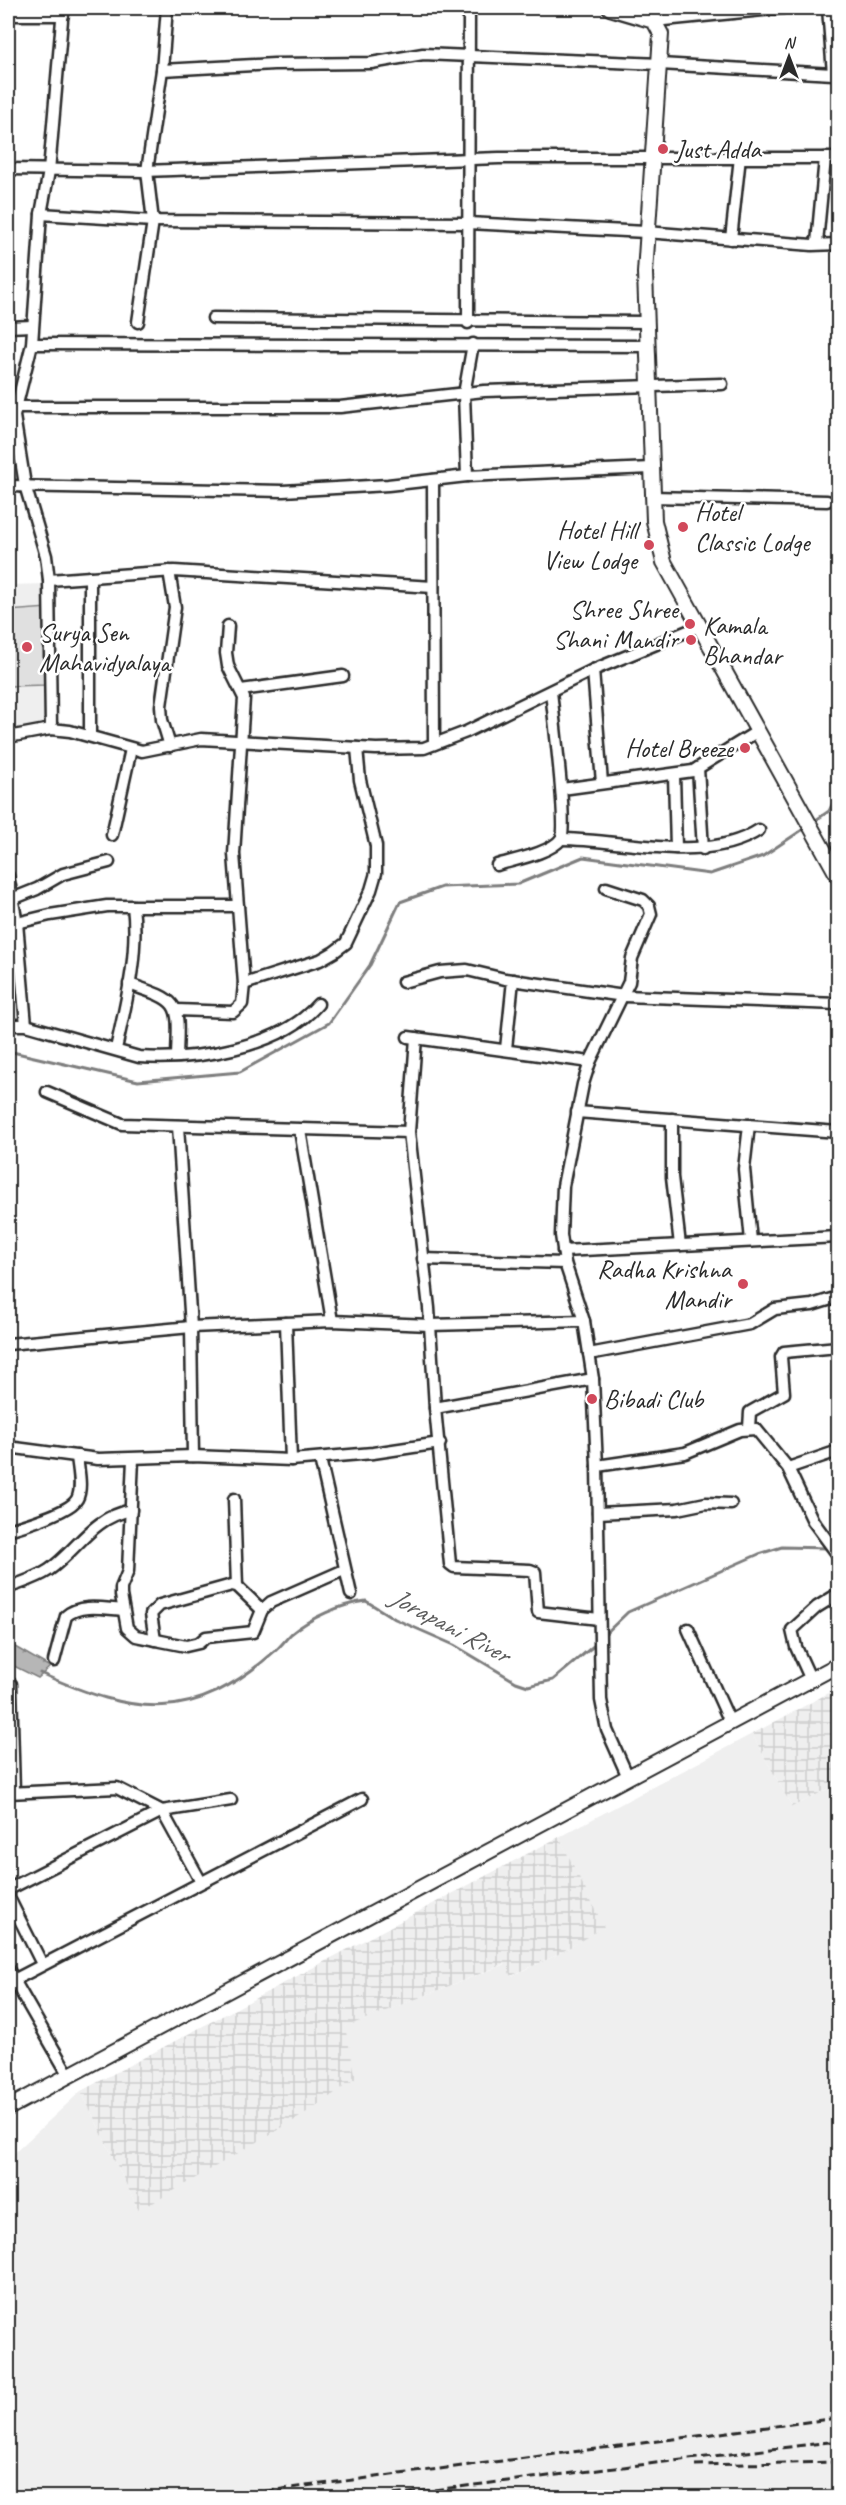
<svg xmlns="http://www.w3.org/2000/svg" width="846" height="2505" viewBox="0 0 846 2505" font-family="Caveat,sans-serif">
<style>
.built{fill:#efefef}
.industrial{fill:url(#industrial-grid)}
.pitch{fill:#e0e0e0;stroke:#868686;stroke-width:1.5}
.water{fill:url(#water-ripples);stroke:#7e7e7e;stroke-width:1.5}
.lines{fill:none;stroke-linecap:round;stroke-linejoin:round}
.stream{stroke:#7e7e7e;stroke-width:3}
.street-casing{stroke:#2b2b2b;stroke-width:15}
.secondary-casing{stroke:#2b2b2b;stroke-width:18}
.street{stroke:#fff;stroke-width:10}
.secondary{stroke:#fff;stroke-width:14}
.rail{stroke:#2b2b2b;stroke-width:3;stroke-dasharray:9 4.5;stroke-linecap:butt}
.poi-dot{fill:#d1495b;stroke:#fff;stroke-width:2}
.labels{text-anchor:middle;stroke-width:5;stroke-linejoin:round;paint-order:stroke}
.poi-label{font-size:26px;fill:#2b2b2b;stroke:#fff;text-anchor:start}
.water-label{font-size:27px;font-style:italic;fill:#5c5c5c;stroke:#fff}
</style>
<defs>
<pattern id="industrial-grid" width="8" height="8" patternUnits="userSpaceOnUse" patternTransform="scale(1.5)"><rect width="8" height="8" fill="#efefef"/><path d="M0 4h8M4 0v8" fill="none" stroke="#cdcdcd"/></pattern>
<pattern id="water-ripples" width="26" height="14" patternUnits="userSpaceOnUse" patternTransform="scale(1.5)"><rect width="26" height="14" fill="#b6b6b6"/><path d="M2 4q2-2 4 0t4 0M15 11q2-2 4 0t4 0" fill="none" stroke="#949494"/></pattern>
</defs>
<rect width="100%" height="100%" fill="#fff"/>
<filter id="ink" filterUnits="userSpaceOnUse"><feTurbulence type="fractalNoise" baseFrequency=".0167" numOctaves="2"/><feDisplacementMap in="SourceGraphic" scale="12" xChannelSelector="R" yChannelSelector="G"/><feConvolveMatrix kernelMatrix="1 2 1 2 8 2 1 2 1" color-interpolation-filters="sRGB"/></filter>
<g filter="url(#ink)">
<g class="built">
<path d="M 47,584 L 45,721 L 40,726 L 8,731 L 8,585 Z"/>
<path d="M 752,1734 L 792,1807 L 838,1784 L 838,2497 L 8,2498 L 8,2159 L 81,2091 L 139,2211 L 344,2027 L 506,1964 L 512,1976 L 555,1956 L 603,1927 L 559,1837 Z"/>
</g>
<g class="industrial">
<path d="M 838,1688 L 838,1784 L 792,1807 L 752,1734 Z"/>
<path d="M 559,1837 L 604,1927 L 555,1956 L 511,1976 L 505,1964 L 345,2027 L 356,2078 L 307,2113 L 139,2211 L 81,2091 Z"/>
</g>
<path class="pitch" d="M 48,608 L 46,685 L 8,686 L 8,611 Z"/>
<path class="water" d="M 8,1643 L 50,1667 L 38,1678 L 8,1663 Z"/>
<g class="lines">
<g class="stream">
<path d="M 813,822 L 829,811 L 838,793"/>
<path d="M 8,1051 L 138,1081 L 240,1072 L 329,1023 L 370,965 L 400,902 L 442,887 L 518,884 L 583,857 L 710,874 L 763,856 L 805,828"/>
<path d="M 603,1636 L 628,1612 L 759,1554 L 782,1547 L 828,1548"/>
<path d="M 40,1673 C 136,1716 193,1724 275,1651 C 281,1646 286,1639 291,1634 C 310,1618 341,1604 366,1601 L 395,1619 L 454,1645 L 516,1682 L 528,1686 L 553,1680 L 597,1643"/>
</g>
<g class="street-casing">
<g id="street">
<path d="M 655,8 L 654,21 L 783,8"/>
<path d="M 8,15 L 63,15"/>
<path d="M 162,70 L 274,64 L 371,63 L 423,54 L 660,64 L 833,74 L 828,8"/>
<path d="M 8,169 L 144,171 L 499,158 L 825,158"/>
<path d="M 41,214 L 153,221 L 468,223 L 646,232 L 812,245 L 838,244"/>
<path d="M 731,239 L 740,157"/>
<path d="M 817,243 L 825,158 L 838,158"/>
<path d="M 213,318 L 646,322"/>
<path d="M 138,322 L 153,221 L 147,171 L 162,70 L 167,8"/>
<path d="M 468,323 L 469,8"/>
<path d="M 8,327 L 32,326"/>
<path d="M 32,344 L 646,346"/>
<path d="M 15,407 L 340,407 L 484,391 L 722,384"/>
<path d="M 467,476 L 464,394 L 473,344"/>
<path d="M 433,480 L 434,744"/>
<path d="M 8,486 L 283,491 L 388,485 L 467,476 L 651,468"/>
<path d="M 652,497 L 827,501"/>
<path d="M 169,571 L 175,607 L 161,706 L 162,720 L 170,746"/>
<path d="M 90,577 L 90,735"/>
<path d="M 49,580 L 174,571 L 433,587"/>
<path d="M 593,670 L 602,783"/>
<path d="M 241,690 L 343,676"/>
<path d="M 51,729 L 49,580 L 46,556 L 25,485 L 14,416 L 32,344 L 41,214 L 49,171 L 63,8"/>
<path d="M 8,737 L 51,729 L 70,731 L 142,751 L 201,739 L 376,749 L 424,748 L 466,732 L 593,670 L 700,626"/>
<path d="M 698,768 L 703,849"/>
<path d="M 674,775 L 676,848"/>
<path d="M 562,789 L 693,771 L 758,731"/>
<path d="M 112,835 L 131,749"/>
<path d="M 561,839 C 624,839 705,865 759,830"/>
<path d="M 497,865 C 513,860 551,853 561,839 C 568,828 553,713 551,691"/>
<path d="M 8,876 L 17,923 L 26,1025"/>
<path d="M 606,888 L 643,900 L 649,906 L 651,914 L 632,958 L 629,982 L 590,1062 L 583,1084 L 563,1186 L 561,1235 L 565,1263 L 584,1321 L 593,1379 L 597,1466 L 601,1700 L 607,1730 L 628,1777"/>
<path d="M 12,899 L 37,889 L 63,874 L 109,862"/>
<path d="M 17,923 L 50,915 L 107,906 L 238,906"/>
<path d="M 403,982 L 440,972 L 467,970 L 505,979 L 624,996 L 838,1004"/>
<path d="M 129,984 C 181,1002 179,1001 177,1056"/>
<path d="M 244,984 L 320,960 L 334,952 L 346,943 L 371,890 L 376,873 L 376,846 L 360,780 L 357,748"/>
<path d="M 177,1010 L 233,1012 L 242,1004 L 244,984 L 234,854 L 244,698 L 228,666 L 226,653 L 228,626"/>
<path d="M 8,1025 L 26,1025 L 139,1057 C 193,1061 281,1048 318,1004"/>
<path d="M 408,1037 L 590,1062"/>
<path d="M 416,1038 L 409,1132 L 429,1308 L 435,1408 L 450,1564 L 454,1567 L 530,1570 L 535,1572 L 538,1612 L 599,1619"/>
<path d="M 116,1049 C 126,1003 139,954 133,906"/>
<path d="M 506,1049 L 513,980"/>
<path d="M 47,1092 L 122,1124 L 409,1132"/>
<path d="M 577,1112 L 838,1132"/>
<path d="M 672,1119 L 672,1177 L 680,1245"/>
<path d="M 749,1125 L 744,1169 L 751,1241"/>
<path d="M 178,1126 L 191,1327 L 193,1456"/>
<path d="M 300,1130 L 332,1321"/>
<path d="M 563,1251 L 838,1237"/>
<path d="M 423,1259 L 565,1263"/>
<path d="M 286,1323 L 291,1460"/>
<path d="M 8,1344 L 191,1327 L 286,1323 L 332,1321 L 430,1325 L 584,1321"/>
<path d="M 589,1354 L 750,1324 L 775,1309 L 812,1305 L 838,1297"/>
<path d="M 435,1408 L 593,1379"/>
<path d="M 749,1428 L 750,1412 L 784,1393 L 781,1357 L 784,1352 L 838,1347"/>
<path d="M 8,1447 L 98,1459 L 193,1456 L 291,1460 L 373,1453 L 440,1443"/>
<path d="M 133,1459 L 128,1571 L 121,1588 L 121,1595 L 127,1628 L 136,1636 L 186,1646 L 199,1643 L 206,1637 L 253,1632 L 262,1610 L 271,1602 L 344,1570"/>
<path d="M 320,1459 L 351,1594"/>
<path d="M 597,1466 L 685,1453 L 740,1430 L 756,1429 L 788,1468 L 813,1521 L 838,1555"/>
<path d="M 788,1468 L 838,1451"/>
<path d="M 234,1499 L 237,1586"/>
<path d="M 598,1513 L 677,1509 L 706,1503 L 731,1504"/>
<path d="M 8,1530 C 22,1526 70,1512 77,1499 C 83,1488 78,1469 77,1456"/>
<path d="M 10,1587 C 23,1582 37,1578 49,1570 C 79,1548 92,1518 131,1510"/>
<path d="M 688,1629 L 730,1722"/>
<path d="M 155,1640 L 151,1614 L 160,1605 L 232,1585 L 237,1586 L 262,1610"/>
<path d="M 54,1661 L 66,1616 C 80,1603 106,1609 123,1610"/>
<path d="M 811,1680 L 796,1647 L 792,1630 L 817,1607 L 838,1594"/>
<path d="M 11,1684 L 14,1791"/>
<path d="M 8,1793 L 117,1788 L 162,1811 L 231,1800"/>
<path d="M 42,1964 L 9,1898 L 9,1889 L 162,1811 L 201,1882"/>
<path d="M 8,1969 L 14,1980"/>
<path d="M 68,2074 L 14,1980 L 362,1799"/>
</g>
</g>
<g class="secondary-casing">
<g id="secondary">
<path d="M 610,8 L 654,21 L 661,34 L 645,273 L 654,521 L 664,562 L 838,876"/>
<path d="M 8,2108 L 838,1665"/>
</g>
</g>
<use href="#street" class="street"/>
<use href="#secondary" class="secondary"/>
<g class="rail">
<path d="M 695,2465 L 838,2462"/>
<path d="M 212,2498 L 838,2418"/>
<path d="M 367,2498 L 838,2441"/>
</g>
</g>
</g>
<g class="poi-dot">
<circle cx="663" cy="149" r="6"/>
<circle cx="683" cy="527" r="6"/>
<circle cx="649" cy="545" r="6"/>
<circle cx="690" cy="624" r="6"/>
<circle cx="691" cy="640" r="6"/>
<circle cx="27" cy="647" r="6"/>
<circle cx="745" cy="748" r="6"/>
<circle cx="743" cy="1284" r="6"/>
<circle cx="592" cy="1399" r="6"/>
</g>
<g class="labels">
<g class="poi-label">
<text x="675" y="158">Just Adda</text>
<text x="695" y="521">Hotel<tspan x="695" dy="30">Classic Lodge</tspan></text>
<text x="637" y="539" text-anchor="end">Hotel Hill<tspan x="637" dy="30">View Lodge</tspan></text>
<text x="678" y="618" text-anchor="end">Shree Shree<tspan x="678" dy="30">Shani Mandir</tspan></text>
<text x="703" y="634">Kamala<tspan x="703" dy="30">Bhandar</tspan></text>
<text x="39" y="641">Surya Sen<tspan x="39" dy="30">Mahavidyalaya</tspan></text>
<text x="733" y="757" text-anchor="end">Hotel Breeze</text>
<text x="731" y="1278" text-anchor="end">Radha Krishna<tspan x="731" dy="30">Mandir</tspan></text>
<text x="604" y="1408">Bibadi Club</text>
</g>
<g class="water-label">
<text transform="translate(450 1625) rotate(28)" y="9">Jorapani River</text>
</g>
</g>
<rect width="846" height="2505" fill="none" stroke="#fff" stroke-width="30"/>
<rect x="15" y="15" width="816" height="2475" fill="none" stroke="#2b2b2b" stroke-width="2" filter="url(#ink)"/>
<g transform="translate(789 57)" stroke="#ffffff" stroke-width="4.5" paint-order="stroke">
<path d="M0-4.5L10 22L0 15L-10 22Z" fill="#2b2b2b"/>
<text y="-9" font-size="16" font-weight="bold" text-anchor="middle" fill="#2b2b2b">N</text>
</g>
</svg>
